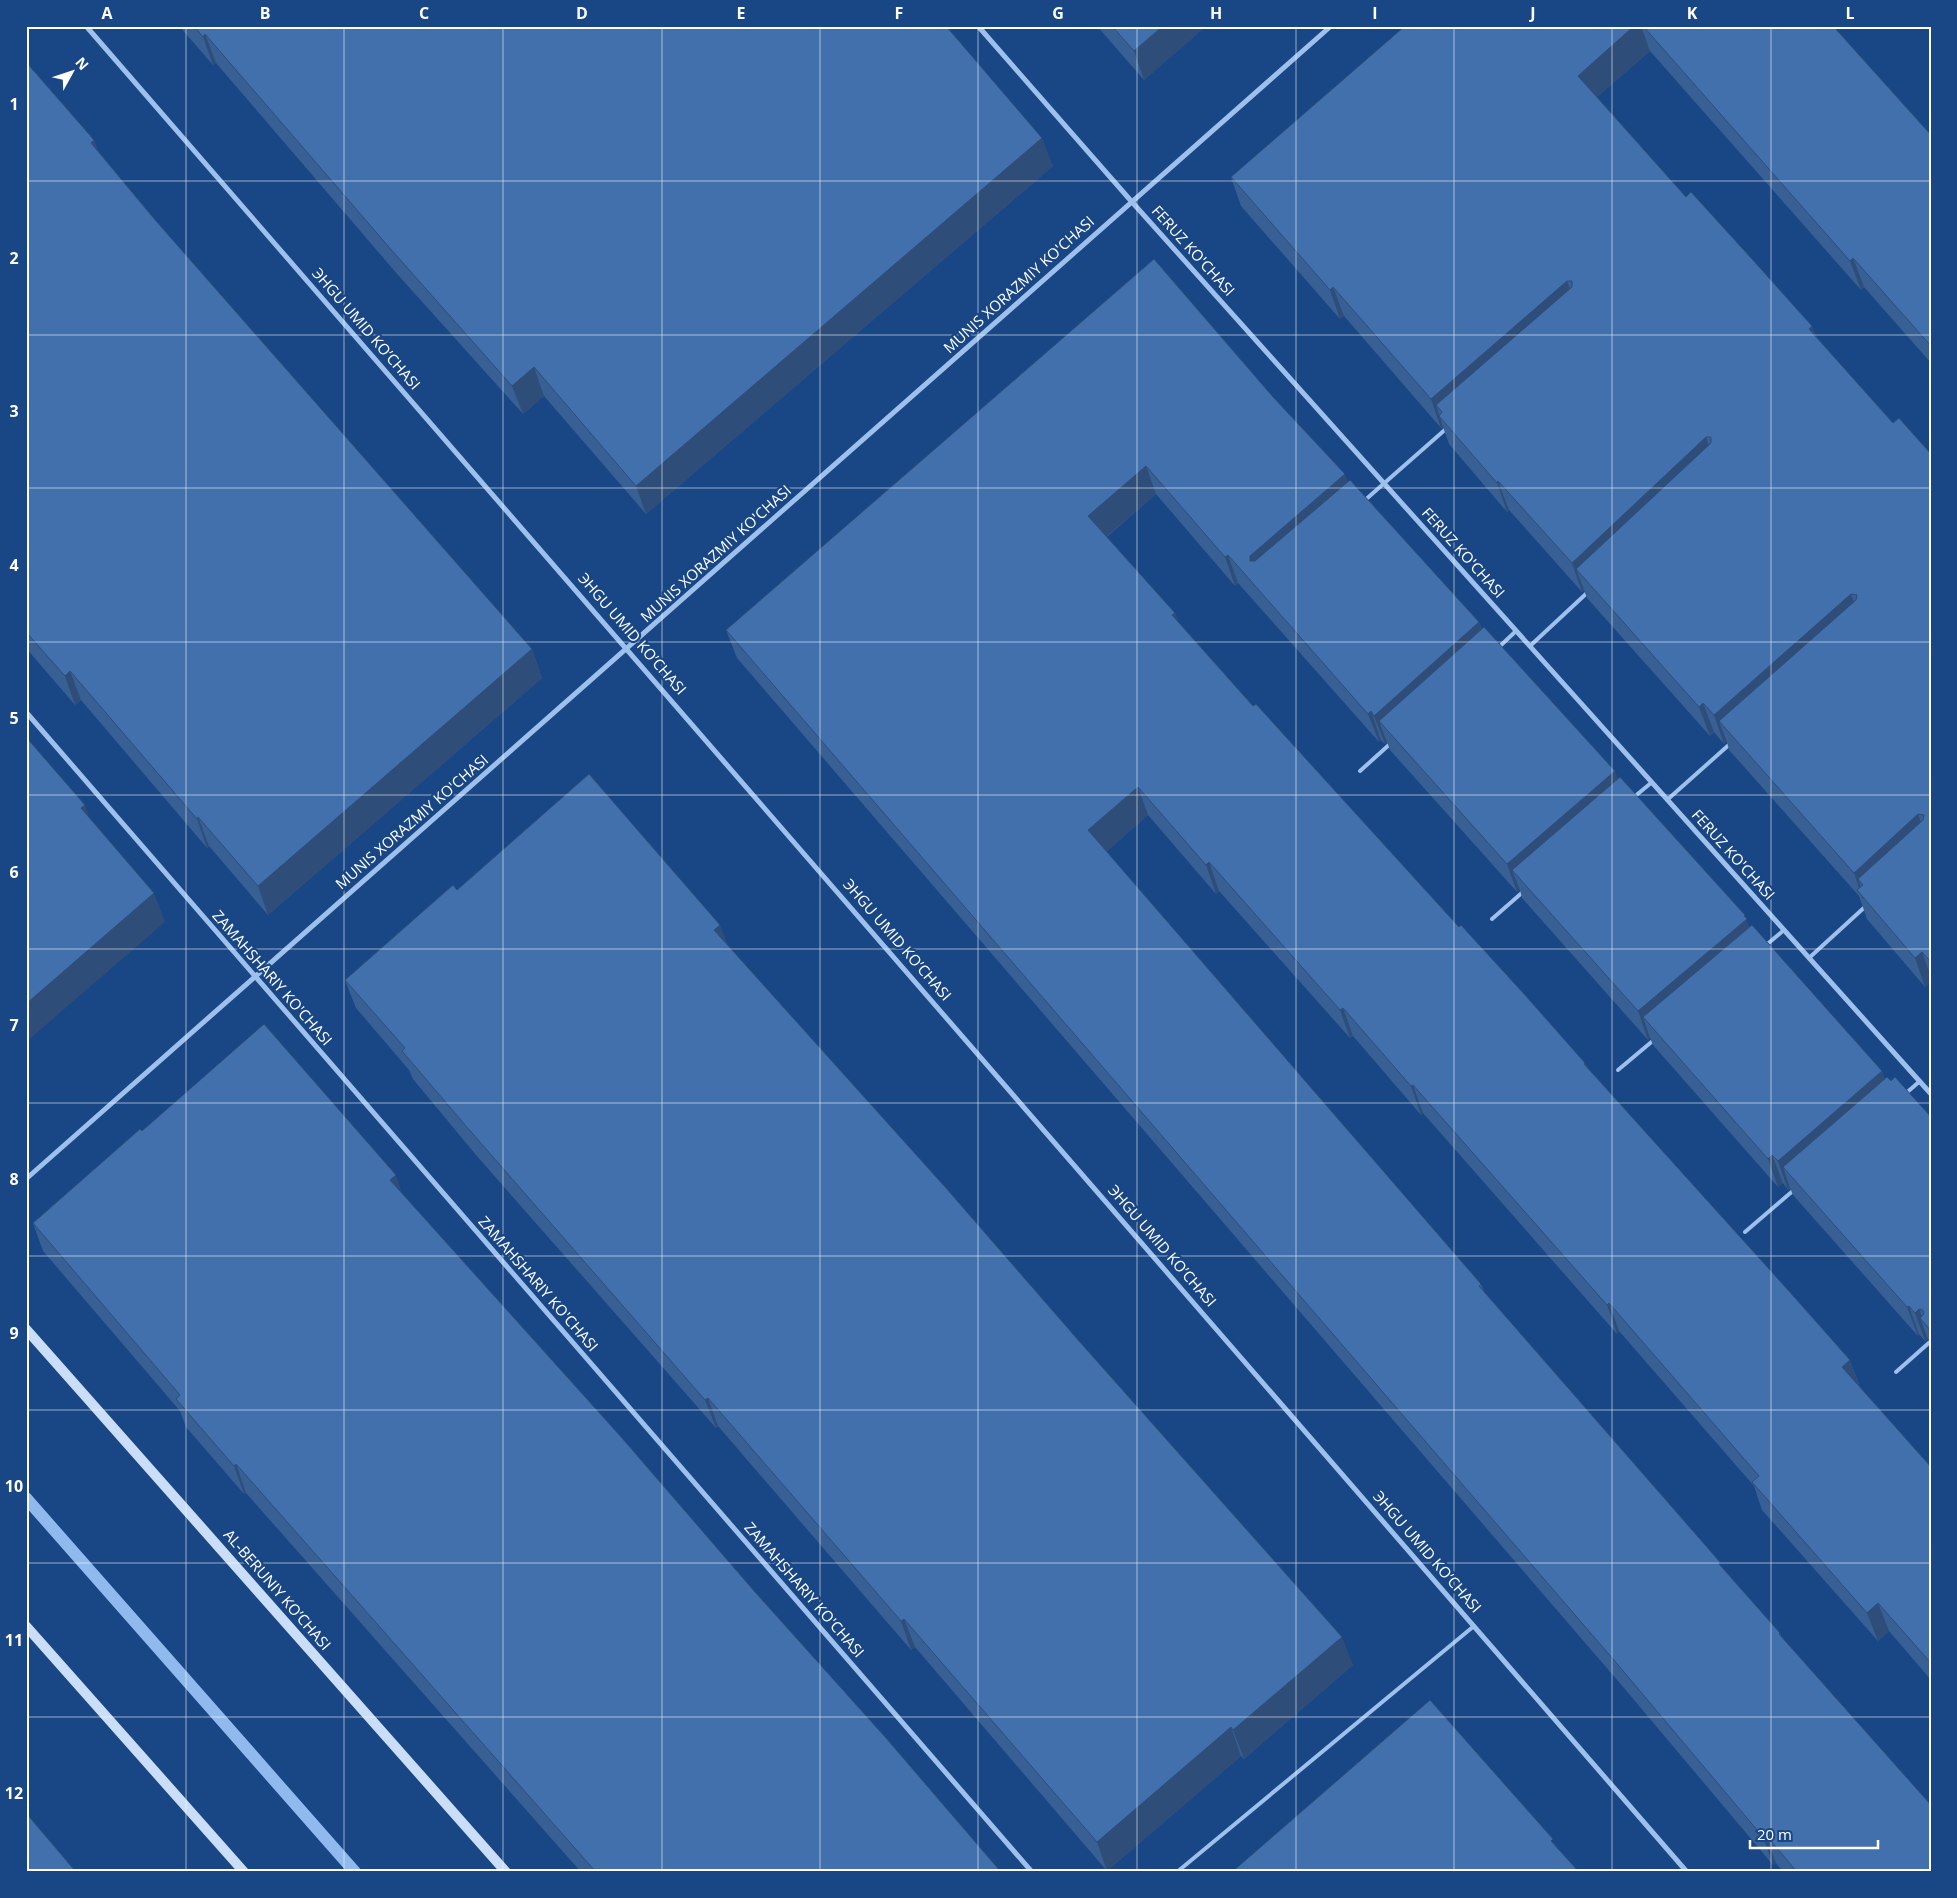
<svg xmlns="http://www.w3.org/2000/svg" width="1957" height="1898" viewBox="0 0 1957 1898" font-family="'Open Sans',sans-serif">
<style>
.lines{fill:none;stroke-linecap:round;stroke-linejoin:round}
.stream{stroke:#90baee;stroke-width:12}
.service{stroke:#9dc0ec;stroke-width:4}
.minor{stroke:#9dc0ec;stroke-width:5}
.secondary{stroke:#caddf9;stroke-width:10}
.wall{fill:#386095}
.shaded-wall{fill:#2e4e79}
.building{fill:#4170ad;stroke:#2e4e79}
.grid{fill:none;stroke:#fff;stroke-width:1;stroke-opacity:0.55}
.labels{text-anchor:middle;stroke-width:4.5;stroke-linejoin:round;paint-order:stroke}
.street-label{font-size:15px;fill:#fff;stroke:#194684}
.neatline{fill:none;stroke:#fff;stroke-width:2}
.grid-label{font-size:16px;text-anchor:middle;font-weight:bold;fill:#fff}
</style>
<rect width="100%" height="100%" fill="#194684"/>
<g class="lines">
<path class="stream" d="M 26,1498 L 355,1872"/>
<g class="service">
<path d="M 1364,501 L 1447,428"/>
<path d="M 1530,646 L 1588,592"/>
<path d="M 1498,648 L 1516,631"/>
<path d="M 1360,771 L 1390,744"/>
<path d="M 1634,797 L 1651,783"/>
<path d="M 1667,800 L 1731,743"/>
<path d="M 1492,919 L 1524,891"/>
<path d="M 1765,946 L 1784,930"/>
<path d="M 1809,958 L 1867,905"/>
<path d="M 1618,1070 L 1655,1039"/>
<path d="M 1904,1095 L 1920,1081"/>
<path d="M 1745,1232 L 1795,1189"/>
<path d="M 1896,1372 L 1931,1341"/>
<path d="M 1177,1872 L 1474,1626"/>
</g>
<g class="minor">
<path d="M 86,26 L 1687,1872"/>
<path d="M 978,26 L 1132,202 L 1931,1094"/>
<path d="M 26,712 L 1032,1872"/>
<path d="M 26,1179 L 1331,26"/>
</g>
<g class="secondary">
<path d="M 26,1329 L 506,1872"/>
<path d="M 26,1626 L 244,1872"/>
</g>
</g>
<g class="wall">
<path d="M 179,26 L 946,26 L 1053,166 L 646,514 L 544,396 L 523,414 L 398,275 L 216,63 L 213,65 Z"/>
<path d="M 1097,26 L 1206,26 L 1144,80 Z"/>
<path d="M 1405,26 L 1833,26 L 1931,135 L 1931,363 L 1864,287 L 1861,290 L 1650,51 L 1597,97 L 1686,197 L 1812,326 L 1817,338 L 1893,423 L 1931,454 L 1931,982 L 1925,987 L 1867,919 L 1859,896 L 1729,750 L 1727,742 L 1724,744 L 1714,732 L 1710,736 L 1587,598 L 1584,590 L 1582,592 L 1509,510 L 1507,512 L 1449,444 L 1443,427 L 1441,428 L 1344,316 L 1340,319 L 1241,206 L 1231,177 Z"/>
<path d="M 26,62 L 94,140 L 98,151 L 156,221 L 532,649 L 542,678 L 268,915 L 209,846 L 207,848 L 81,700 L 75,705 L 26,648 Z"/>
<path d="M 1273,397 L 1347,482 L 1479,622 L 1482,629 L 1618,779 L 1750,927 L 1882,1071 L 1885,1079 L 1891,1081 L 1931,1117 L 1931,1347 L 1928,1339 L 1925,1341 L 1919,1334 L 1918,1336 L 1793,1195 L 1790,1188 L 1788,1190 L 1783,1183 L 1778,1187 L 1653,1045 L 1650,1038 L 1648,1040 L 1522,898 L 1520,890 L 1517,892 L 1390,750 L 1387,742 L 1385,744 L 1381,740 L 1379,742 L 1238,583 L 1235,586 L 1156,494 L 1107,537 L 1175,613 L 1178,622 L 1253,706 L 1585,1063 L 1587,1067 L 1850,1360 L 1860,1387 L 1931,1467 L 1931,1680 L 1889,1631 L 1878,1641 L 1762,1510 L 1754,1486 L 1619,1331 L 1617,1334 L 1423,1113 L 1421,1115 L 1353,1036 L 1350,1038 L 1219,891 L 1216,894 L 1148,815 L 1106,852 L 1481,1284 L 1484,1292 L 1722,1568 L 1780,1633 L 1782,1638 L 1931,1872 L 1783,1872 L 1776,1863 L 1773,1865 L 1624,1688 L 737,658 L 726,630 Z"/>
<path d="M 457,890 L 728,945 L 1353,1665 L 1244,1759 L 1241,1756 L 1107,1871 L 915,1647 L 911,1650 L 718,1426 L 716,1428 L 476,1155 L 413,1079 L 409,1070 L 356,1008 L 345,980 Z"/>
<path d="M 142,1131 L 403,1195 L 755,1592 L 1001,1872 L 581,1872 L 246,1493 L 244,1494 L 186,1427 L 180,1411 L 43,1251 L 33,1223 Z"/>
</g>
<g class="shaded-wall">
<path d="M 1163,26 L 1206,26 L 1144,80 L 1134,51 Z"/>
<path d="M 1634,26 L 1641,26 L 1650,51 L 1588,105 L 1578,76 Z"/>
<path d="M 205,34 L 216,63 L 213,65 L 203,37 Z"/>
<path d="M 1042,138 L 1053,166 L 646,514 L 636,486 Z"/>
<path d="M 94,140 L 104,169 L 91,143 Z"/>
<path d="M 1853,258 L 1864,287 L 1861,290 L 1850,261 Z"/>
<path d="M 1567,281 L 1578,310 L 1442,412 L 1436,405 L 1443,427 L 1441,428 L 1431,399 Z"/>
<path d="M 1333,287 L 1344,316 L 1340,319 L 1330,290 Z"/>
<path d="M 1812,326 L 1823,355 L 1809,329 Z"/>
<path d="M 534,367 L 544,396 L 523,414 L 512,386 Z"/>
<path d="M 1706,437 L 1716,466 L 1576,569 L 1584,590 L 1582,592 L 1572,563 Z"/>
<path d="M 1146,466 L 1156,494 L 1098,544 L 1088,516 Z"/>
<path d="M 1345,474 L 1355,502 L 1261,590 L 1250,561 L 1250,556 Z"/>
<path d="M 1498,481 L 1509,510 L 1507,512 L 1497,483 Z"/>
<path d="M 1228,555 L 1238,583 L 1235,586 L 1225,557 Z"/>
<path d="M 1851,594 L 1862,623 L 1719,721 L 1727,742 L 1724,744 L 1714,715 Z"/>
<path d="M 1175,613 L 1185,642 L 1172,615 Z"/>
<path d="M 1479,622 L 1489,650 L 1379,721 L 1387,742 L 1385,744 L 1374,716 Z"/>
<path d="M 532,649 L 542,678 L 268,915 L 258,886 Z"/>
<path d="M 70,671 L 81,700 L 75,705 L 65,676 Z"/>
<path d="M 1703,703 L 1714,732 L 1710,736 L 1699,707 Z"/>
<path d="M 1371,711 L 1381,740 L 1379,742 L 1368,714 Z"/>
<path d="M 1615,771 L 1626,800 L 1512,870 L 1520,890 L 1517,892 L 1507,864 Z"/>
<path d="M 1138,787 L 1148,815 L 1098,859 L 1088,830 Z"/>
<path d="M 85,805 L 95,834 L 81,808 Z"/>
<path d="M 1918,814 L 1928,843 L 1863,885 L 1858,879 L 1866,900 L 1862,897 L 1854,873 Z"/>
<path d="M 198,817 L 209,846 L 207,848 L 197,819 Z"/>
<path d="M 1209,862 L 1219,891 L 1216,894 L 1206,865 Z"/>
<path d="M 154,893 L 165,922 L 26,1042 L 26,1004 Z"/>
<path d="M 1745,915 L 1757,948 L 1643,1017 L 1650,1038 L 1648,1040 L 1638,1011 Z"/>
<path d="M 720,925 L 731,953 L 714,930 Z"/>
<path d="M 1922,952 L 1931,977 L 1931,982 L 1925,987 L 1915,958 Z"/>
<path d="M 1343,1008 L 1353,1036 L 1350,1038 L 1340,1010 Z"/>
<path d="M 1882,1071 L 1893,1100 L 1783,1167 L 1790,1188 L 1788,1190 L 1778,1161 Z"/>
<path d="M 1413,1085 L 1423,1113 L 1421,1115 L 1411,1086 Z"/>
<path d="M 1772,1155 L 1783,1183 L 1778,1187 L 1768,1159 Z"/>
<path d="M 396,1175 L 406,1204 L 390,1180 Z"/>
<path d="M 1609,1303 L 1619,1331 L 1617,1334 L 1607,1305 Z"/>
<path d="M 1909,1306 L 1919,1334 L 1918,1336 L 1907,1307 Z"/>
<path d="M 1919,1309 L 1925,1324 L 1920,1318 L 1928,1339 L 1925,1341 L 1915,1313 Z"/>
<path d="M 1850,1360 L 1860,1389 L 1842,1367 Z"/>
<path d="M 708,1398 L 718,1426 L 716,1428 L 705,1400 Z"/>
<path d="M 236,1464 L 246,1493 L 244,1494 L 234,1466 Z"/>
<path d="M 1878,1603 L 1889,1631 L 1878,1641 L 1867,1613 Z"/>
<path d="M 904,1619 L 915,1647 L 911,1650 L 901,1621 Z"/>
<path d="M 1342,1637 L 1353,1665 L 1244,1759 L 1233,1730 Z"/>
<path d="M 1231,1727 L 1241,1756 L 1107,1871 L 1097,1842 Z"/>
<path d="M 1766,1835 L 1776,1863 L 1773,1865 L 1763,1837 Z"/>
</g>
<g class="building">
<path d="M 194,26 L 946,26 L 1042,138 L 636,486 L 534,367 L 512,386 L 388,246 L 205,34 L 203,37 Z"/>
<path d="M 1112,26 L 1163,26 L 1134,51 Z"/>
<path d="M 1405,26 L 1634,26 L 1578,76 L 1686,197 L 1691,192 L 1752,259 L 1812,326 L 1809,329 L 1893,423 L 1899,418 L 1931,454 L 1931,962 L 1922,952 L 1915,958 L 1857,890 L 1863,885 L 1858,879 L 1923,820 L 1924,815 L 1918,814 L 1854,873 L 1719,721 L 1856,600 L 1857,595 L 1851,594 L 1714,715 L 1703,703 L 1699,707 L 1576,569 L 1711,443 L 1711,437 L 1706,437 L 1572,563 L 1498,481 L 1497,483 L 1439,416 L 1442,412 L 1436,405 L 1572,287 L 1572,281 L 1567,281 L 1431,399 L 1333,287 L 1330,290 L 1231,177 Z"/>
<path d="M 1643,26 L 1833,26 L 1931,135 L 1931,346 L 1853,258 L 1850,261 Z"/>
<path d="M 26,62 L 94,140 L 91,143 L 156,221 L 532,649 L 258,886 L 198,817 L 197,819 L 70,671 L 65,676 L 26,632 Z"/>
<path d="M 1154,259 L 1273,397 L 1345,474 L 1250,556 L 1250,561 L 1255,561 L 1350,480 L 1479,622 L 1374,716 L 1371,711 L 1368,714 L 1228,555 L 1225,557 L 1146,466 L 1088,516 L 1175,613 L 1172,615 L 1253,706 L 1256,704 L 1459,927 L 1461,925 L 1525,995 L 1585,1063 L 1584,1064 L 1788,1290 L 1850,1360 L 1842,1367 L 1931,1467 L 1931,1663 L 1878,1603 L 1867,1613 L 1752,1482 L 1759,1476 L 1609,1303 L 1607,1305 L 1413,1085 L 1411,1086 L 1343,1008 L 1340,1010 L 1209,862 L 1206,865 L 1138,787 L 1088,830 L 1481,1284 L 1479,1286 L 1720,1562 L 1719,1564 L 1780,1633 L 1779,1634 L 1931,1805 L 1931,1872 L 1797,1872 L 1766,1835 L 1763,1837 L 1613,1659 L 726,630 Z"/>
<path d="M 1484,627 L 1615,771 L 1507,864 L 1379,721 Z"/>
<path d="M 26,737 L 85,805 L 81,808 L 154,893 L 26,1004 Z"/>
<path d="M 589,774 L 720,925 L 714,930 L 946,1188 L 1079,1341 L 1342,1637 L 1233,1730 L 1231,1727 L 1097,1842 L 904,1619 L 901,1621 L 708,1398 L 705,1400 L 466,1126 L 402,1051 L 405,1048 L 345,980 L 453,885 L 457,890 Z"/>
<path d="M 1620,777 L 1745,915 L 1744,916 L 1747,919 L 1638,1011 L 1512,870 Z"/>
<path d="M 1752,925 L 1882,1071 L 1778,1161 L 1772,1155 L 1768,1159 L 1643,1017 Z"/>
<path d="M 264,1024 L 396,1175 L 390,1180 L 622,1438 L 755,1592 L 886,1738 L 1001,1872 L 596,1872 L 236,1464 L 234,1466 L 176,1399 L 180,1395 L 33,1223 L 140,1129 L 142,1131 Z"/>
<path d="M 1887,1077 L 1891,1081 L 1895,1077 L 1931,1117 L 1931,1331 L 1920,1318 L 1924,1314 L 1923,1310 L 1919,1309 L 1915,1313 L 1909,1306 L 1907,1307 L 1783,1167 Z"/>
<path d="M 1430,1700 L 1553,1839 L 1551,1841 L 1579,1872 L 1232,1872 Z"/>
<path d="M 26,1813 L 76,1872 L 26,1872 Z"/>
</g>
<path class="grid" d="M 186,26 L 186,1872M 344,26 L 344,1872M 503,26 L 503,1872M 662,26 L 662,1872M 820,26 L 820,1872M 978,26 L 978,1872M 1137,26 L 1137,1872M 1296,26 L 1296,1872M 1454,26 L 1454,1872M 1612,26 L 1612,1872M 1771,26 L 1771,1872M 26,181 L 1931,181M 26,335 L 1931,335M 26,488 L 1931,488M 26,642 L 1931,642M 26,795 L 1931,795M 26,949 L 1931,949M 26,1103 L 1931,1103M 26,1256 L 1931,1256M 26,1410 L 1931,1410M 26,1563 L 1931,1563M 26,1717 L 1931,1717"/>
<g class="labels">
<g class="street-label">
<text transform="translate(1193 251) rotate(48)" y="5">FERUZ KO'CHASI</text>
<text transform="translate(1019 285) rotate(-42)" y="5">MUNIS XORAZMIY KO'CHASI</text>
<text transform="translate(366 329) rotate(49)" y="5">ЭHGU UMID KO’CHASI</text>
<text transform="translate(1463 553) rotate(48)" y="5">FERUZ KO'CHASI</text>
<text transform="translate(716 554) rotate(-42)" y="5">MUNIS XORAZMIY KO'CHASI</text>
<text transform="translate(632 634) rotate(49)" y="5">ЭHGU UMID KO’CHASI</text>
<text transform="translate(412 822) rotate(-41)" y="5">MUNIS XORAZMIY KO'CHASI</text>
<text transform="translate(1733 855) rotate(48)" y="5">FERUZ KO'CHASI</text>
<text transform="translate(897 940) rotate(49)" y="5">ЭHGU UMID KO’CHASI</text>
<text transform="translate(272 978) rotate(49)" y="5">ZAMAHSHARIY KO'CHASI</text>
<text transform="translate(1162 1246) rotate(49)" y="5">ЭHGU UMID KO’CHASI</text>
<text transform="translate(538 1284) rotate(49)" y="5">ZAMAHSHARIY KO'CHASI</text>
<text transform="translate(1427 1552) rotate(49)" y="5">ЭHGU UMID KO’CHASI</text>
<text transform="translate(277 1590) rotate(49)" y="5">AL-BERUNIY KO’CHASI</text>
<text transform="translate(804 1590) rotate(49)" y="5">ZAMAHSHARIY KO'CHASI</text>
</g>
</g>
<rect width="1957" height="1898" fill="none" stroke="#194684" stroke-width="55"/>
<g transform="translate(72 72) rotate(50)" stroke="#194684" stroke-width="4" paint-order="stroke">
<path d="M0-4L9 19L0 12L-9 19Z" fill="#ffffff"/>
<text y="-8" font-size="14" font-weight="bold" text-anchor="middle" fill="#ffffff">N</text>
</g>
<path d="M1750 1840v8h128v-8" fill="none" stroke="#ffffff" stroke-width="2.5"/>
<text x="1757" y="1840" font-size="15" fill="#ffffff" stroke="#194684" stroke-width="4" paint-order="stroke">20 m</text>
<rect x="28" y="28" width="1902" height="1842" class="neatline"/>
<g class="grid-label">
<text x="107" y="19">A</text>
<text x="265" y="19">B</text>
<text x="424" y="19">C</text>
<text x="582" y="19">D</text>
<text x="741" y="19">E</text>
<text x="899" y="19">F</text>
<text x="1058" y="19">G</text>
<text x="1216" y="19">H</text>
<text x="1375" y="19">I</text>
<text x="1533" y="19">J</text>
<text x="1692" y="19">K</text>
<text x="1850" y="19">L</text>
<text x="14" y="110">1</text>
<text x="14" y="264">2</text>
<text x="14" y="417">3</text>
<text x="14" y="571">4</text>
<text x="14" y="724">5</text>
<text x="14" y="878">6</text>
<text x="14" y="1031">7</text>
<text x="14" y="1185">8</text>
<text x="14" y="1339">9</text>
<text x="14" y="1492">10</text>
<text x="14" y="1646">11</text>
<text x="14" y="1799">12</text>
</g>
</svg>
